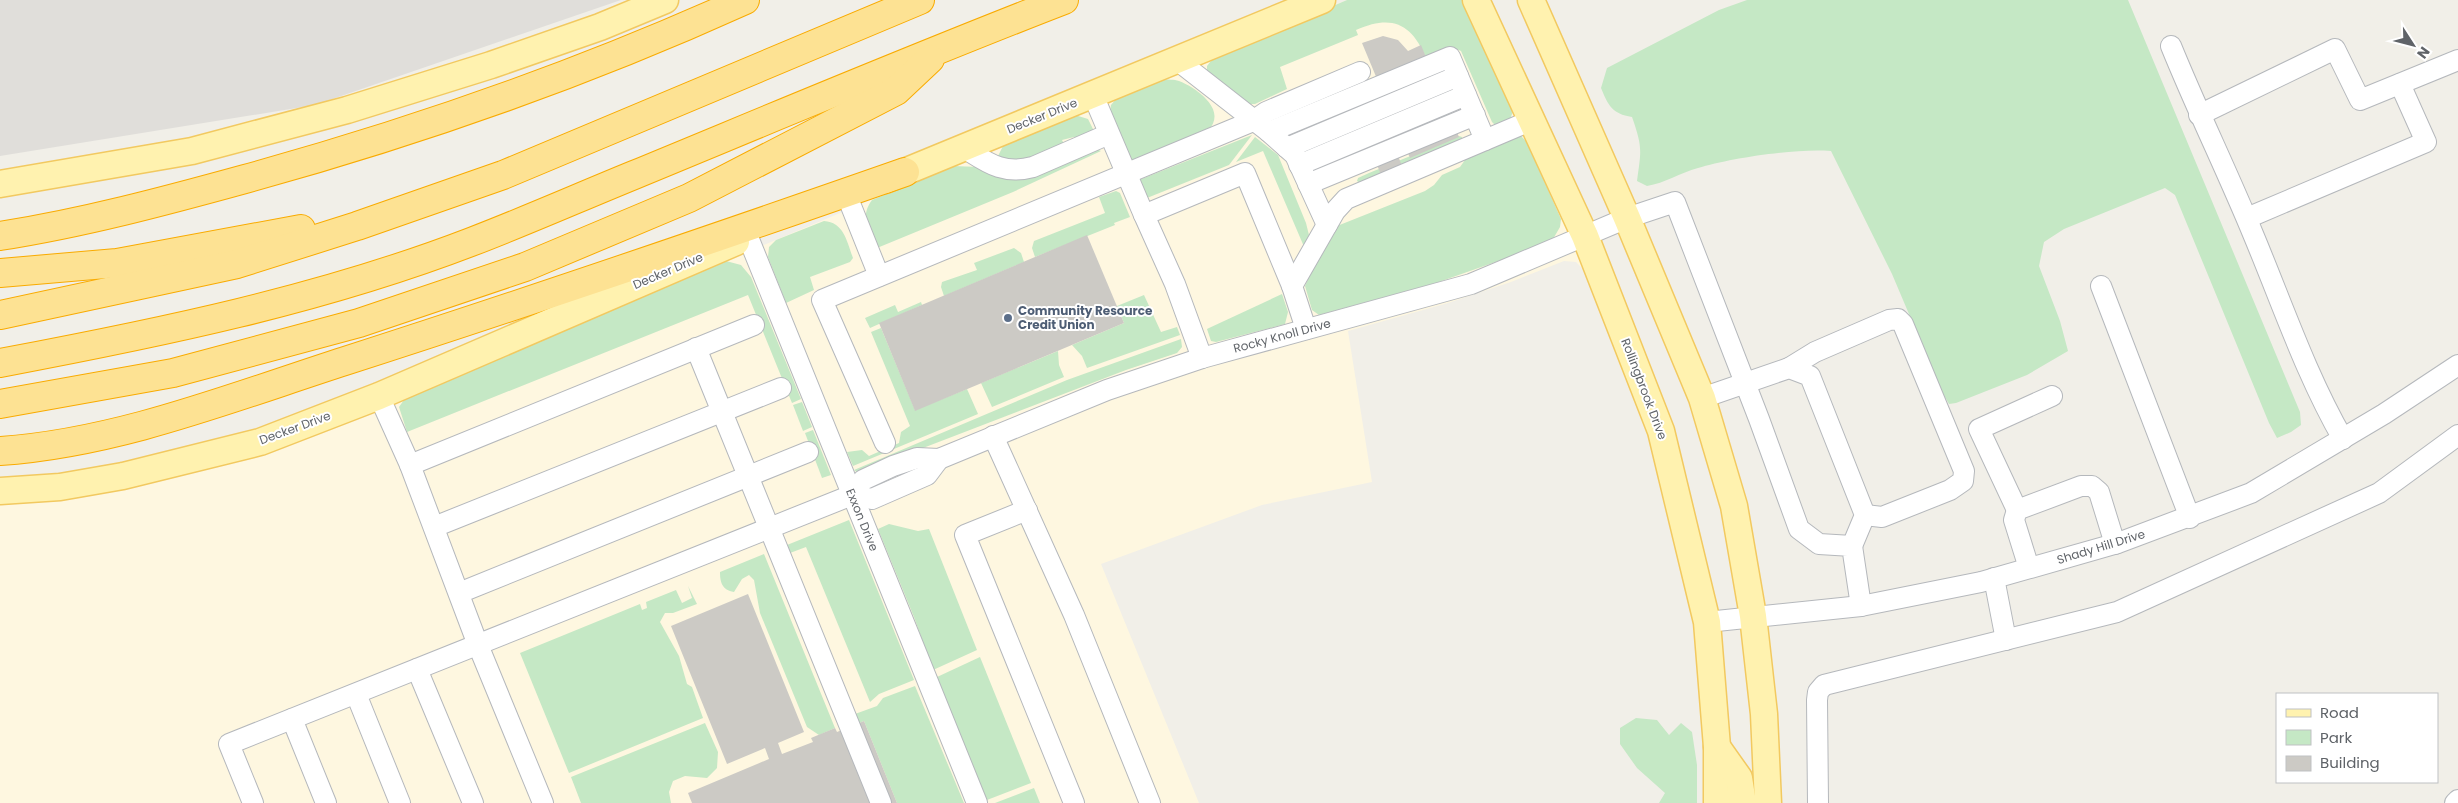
<svg xmlns="http://www.w3.org/2000/svg" width="2458" height="803" viewBox="0 0 2458 803" font-family="Poppins,sans-serif">
<style>
.commercial{fill:#fef7e0}
.industrial{fill:#e0deda}
.green{fill:#c5e8c5}
.building{fill:#cccac5}
.lines{fill:none;stroke-linecap:round;stroke-linejoin:round}
.minor-casing{stroke:#b5b8bc;stroke-width:22}
.major-casing{stroke:#f2c960;stroke-width:29}
.highway-casing{stroke:#f9ab00;stroke-width:30}
.minor{stroke:#fff;stroke-width:20}
.major{stroke:#fff2af;stroke-width:26}
.highway{stroke:#fde293;stroke-width:28}
.service-dot{fill:#5c6f8a;stroke:#fff;stroke-width:2}
.labels{text-anchor:middle;stroke-width:4;stroke-linejoin:round;paint-order:stroke}
.street-label{font-size:12px;fill:#5f6368;stroke:#fff}
.service-label{font-size:12px;font-weight:bold;fill:#4e5e75;stroke:#fff;text-anchor:start}
</style>
<rect width="100%" height="100%" fill="#f1efe8"/>
<path class="commercial" d="M 1347,0 L 1462,0 L 1586,272 L 1576,262 L 1564,261 L 1511,282 L 1448,303 L 1348,331 L 1372,482 L 1262,505 L 1101,564 L 1199,803 L 0,803 L 0,502 L 110,490 L 640,297 Z"/>
<path class="industrial" d="M 0,0 L 621,0 L 315,105 L 0,156 Z"/>
<g class="green">
<path d="M 1347,0 L 1462,0 L 1513,111 L 1510,120 L 1496,126 L 1492,122 L 1461,51 L 1454,48 L 1427,60 C 1412,24 1393,14 1356,30 L 1358,35 L 1280,67 L 1287,89 L 1255,104 L 1248,104 L 1207,71 L 1207,66 L 1214,57 Z"/>
<path d="M 1747,0 L 2128,0 L 2300,412 L 2301,425 L 2291,432 L 2277,438 L 2269,423 L 2175,195 L 2165,188 L 2064,229 L 2044,242 L 2039,266 L 2060,321 L 2068,351 L 2027,375 L 1956,403 L 1949,404 L 1942,392 L 1892,274 L 1831,151 C 1797,148 1730,158 1698,168 C 1680,173 1665,183 1647,186 L 1637,181 C 1641,151 1643,148 1632,117 C 1612,114 1608,105 1601,88 L 1607,68 L 1719,10 Z"/>
<path d="M 1162,79 C 1168,80 1174,79 1179,81 C 1195,87 1225,108 1211,127 L 1131,161 L 1110,112 L 1111,105 L 1116,99 Z"/>
<path d="M 1075,115 L 1088,119 L 1094,131 L 1081,138 L 1074,137 L 1062,140 L 1065,146 L 1023,164 L 997,158 L 1004,144 Z"/>
<path d="M 1252,135 L 1229,165 L 1147,198 L 1139,180 Z"/>
<path d="M 1459,136 L 1462,137 L 1462,140 L 1360,183 L 1357,181 L 1358,178 L 1369,173 Z"/>
<path d="M 1521,136 L 1527,142 L 1561,219 L 1560,227 L 1553,239 L 1521,253 L 1436,283 L 1319,315 L 1312,310 L 1305,286 L 1332,228 L 1425,191 L 1434,185 L 1442,175 L 1460,167 L 1470,153 Z"/>
<path d="M 1255,137 L 1278,155 L 1306,223 L 1309,235 L 1305,249 L 1263,151 L 1236,162 Z"/>
<path d="M 1096,149 L 1101,151 L 1013,192 L 877,248 C 869,229 859,218 872,200 L 953,166 L 980,167 Z"/>
<path d="M 1116,191 L 1120,193 L 1130,217 L 1114,223 L 1115,225 L 1035,257 L 1032,248 L 1034,241 L 1105,213 L 1099,197 Z"/>
<path d="M 824,221 C 844,222 847,242 853,258 L 850,262 L 810,277 L 814,290 L 786,303 L 768,257 L 769,247 L 776,240 Z"/>
<path d="M 1014,248 L 1021,253 L 1024,262 L 944,296 L 941,287 L 942,282 L 977,270 L 974,263 Z"/>
<path d="M 726,261 L 741,265 L 751,277 L 801,399 L 792,403 L 748,295 L 407,432 L 399,407 L 408,394 Z"/>
<path d="M 1282,294 L 1288,312 L 1285,324 L 1216,342 L 1211,341 L 1207,329 L 1209,328 Z"/>
<path d="M 1144,295 L 1161,332 L 1177,327 L 1180,335 L 1087,368 L 1082,356 L 1072,345 L 1124,323 L 1117,306 Z"/>
<path d="M 921,302 L 922,305 L 870,328 L 865,318 L 895,305 L 898,312 Z"/>
<path d="M 881,328 L 915,410 L 967,389 L 978,414 L 853,466 L 847,452 L 862,450 L 869,456 L 899,443 L 901,432 L 910,426 L 871,332 Z"/>
<path d="M 1181,339 L 1182,347 L 1177,353 L 1126,370 L 858,473 L 854,470 L 1067,380 Z"/>
<path d="M 1058,351 L 1059,365 L 1064,377 L 992,407 L 981,383 Z"/>
<path d="M 802,402 L 812,427 L 803,431 L 793,405 Z"/>
<path d="M 813,430 L 831,475 L 822,478 L 805,433 Z"/>
<path d="M 849,520 L 914,680 L 879,694 L 870,702 L 806,547 L 790,553 L 787,545 Z"/>
<path d="M 889,524 L 918,531 L 929,529 L 977,650 L 933,670 L 914,617 L 878,529 Z"/>
<path d="M 764,554 L 835,728 L 819,735 L 807,727 L 760,613 L 754,580 L 749,575 L 742,579 L 734,592 C 722,590 720,582 720,572 Z"/>
<path d="M 688,586 L 697,604 L 673,613 L 665,613 L 660,622 L 679,656 L 687,684 L 692,687 L 703,718 L 569,773 L 520,653 L 640,604 L 642,610 L 647,608 L 646,602 L 676,590 L 682,603 L 692,598 Z"/>
<path d="M 980,657 L 1031,783 L 987,800 L 937,677 Z"/>
<path d="M 915,686 L 964,803 L 897,803 L 864,721 L 859,723 L 855,714 L 877,706 L 883,698 Z"/>
<path d="M 1636,718 L 1657,720 L 1669,735 L 1681,723 L 1692,732 L 1697,765 L 1697,803 L 1659,803 L 1665,793 L 1637,768 L 1620,744 L 1620,728 Z"/>
<path d="M 705,723 L 718,752 L 717,768 L 707,778 L 685,776 L 673,781 L 669,792 L 671,803 L 581,803 L 571,777 Z"/>
<path d="M 1034,788 L 1040,803 L 995,803 Z"/>
</g>
<g class="building">
<path d="M 1383,36 L 1398,40 L 1408,51 L 1421,45 L 1459,137 L 1410,158 L 1362,43 Z"/>
<path d="M 1398,156 L 1409,183 L 1388,192 L 1377,165 Z"/>
<path d="M 1087,235 L 1124,323 L 915,411 L 879,323 Z"/>
<path d="M 748,594 L 804,732 L 778,743 L 782,754 L 813,742 L 811,738 L 835,728 L 837,732 L 864,721 L 897,803 L 692,803 L 688,793 L 769,759 L 765,748 L 727,764 L 671,626 Z"/>
</g>
<g class="lines">
<g class="minor-casing">
<g id="minor">
<path d="M 2171,46 C 2197,110 2227,171 2253,234 C 2282,303 2306,375 2343,439"/>
<path d="M 1177,60 L 1268,131 L 1295,155 L 1327,225"/>
<path d="M 1093,95 L 1144,215"/>
<path d="M 2199,115 L 2335,49 L 2360,100 L 2458,60"/>
<path d="M 1269,132 L 1450,57 L 1485,140"/>
<path d="M 964,148 C 988,163 1003,175 1033,167 L 1109,134"/>
<path d="M 1287,148 L 1458,76"/>
<path d="M 1299,165 L 1466,95"/>
<path d="M 1308,184 L 1475,115"/>
<path d="M 847,196 L 879,276"/>
<path d="M 2247,218 L 2426,142 L 2400,84"/>
<path d="M 748,237 L 977,803"/>
<path d="M 2101,286 L 2190,518"/>
<path d="M 1306,329 L 1292,286 L 1335,211 L 1346,199 L 1530,121"/>
<path d="M 696,348 L 881,803"/>
<path d="M 1202,358 L 1175,284 L 1144,215 L 1245,173 L 1292,286"/>
<path d="M 1789,368 L 1815,352 L 1889,320 L 1898,319 L 1903,324 L 1964,471 L 1963,481 L 1950,490 L 1882,517 L 1865,515"/>
<path d="M 379,396 L 410,465 L 478,645 L 543,803"/>
<path d="M 1702,398 L 1789,368 L 1810,376 L 1865,515 L 1852,546"/>
<path d="M 993,436 L 1074,615 L 1150,803"/>
<path d="M 885,443 L 822,300 L 1253,121 L 1266,112 L 1360,72"/>
<path d="M 410,465 L 754,325"/>
<path d="M 852,495 L 863,480 L 893,466 L 917,458 L 939,459 L 1107,390 L 1202,358 L 1471,284 L 1627,218 L 1675,202 L 1759,419 L 1799,529 L 1819,544 L 1852,546 L 1861,606"/>
<path d="M 852,495 L 872,499 L 927,475 L 939,459"/>
<path d="M 1027,510 L 965,535 L 1074,803"/>
<path d="M 2017,510 L 1979,429 L 2052,396"/>
<path d="M 434,527 L 781,388"/>
<path d="M 2029,568 L 2014,520 L 2017,510 L 2081,486 L 2092,486 L 2099,492 L 2115,544"/>
<path d="M 1994,578 L 2006,640"/>
<path d="M 459,593 L 808,452"/>
<path d="M 1707,622 L 1861,606 L 1981,582 L 2118,543 L 2251,493 L 2384,414 L 2458,365"/>
<path d="M 417,669 L 473,803"/>
<path d="M 356,694 L 400,803"/>
<path d="M 292,719 L 326,803"/>
<path d="M 253,803 L 229,744 L 852,495"/>
<path d="M 1818,803 L 1817,700 L 1818,692 L 1824,685 L 2117,612 L 2379,493 L 2458,435"/>
<path d="M 2455,803 L 2458,800"/>
</g>
</g>
<g class="major-casing">
<g id="major">
<path d="M 1476,0 L 1585,236 L 1661,431 L 1707,622 L 1717,747 L 1717,803"/>
<path d="M 1531,0 L 1627,218 L 1702,398 L 1734,506 L 1753,616 L 1764,714 L 1768,803"/>
<path d="M 885,180 L 1322,0"/>
<path d="M 0,184 L 192,151 L 347,110 L 491,65 L 600,27 L 665,0"/>
<path d="M 0,491 L 60,487 L 123,476 L 260,442 L 379,396 L 736,242"/>
<path d="M 1717,747 L 1739,778 L 1743,803"/>
</g>
</g>
<g class="highway-casing">
<g id="highway">
<path d="M 0,236 C 83,223 165,201 245,179 C 416,132 584,73 745,0"/>
<path d="M 0,273 L 117,263 L 301,229"/>
<path d="M 0,315 L 237,264 L 357,226 L 503,175 L 920,0"/>
<path d="M 0,363 C 159,333 320,300 471,242 C 526,221 580,197 634,175 C 777,116 919,56 1064,0"/>
<path d="M 0,404 L 173,373 L 359,323 L 525,267 L 689,198 L 896,91 L 930,59"/>
<path d="M 0,451 C 118,443 233,397 345,361 C 532,301 719,237 905,172"/>
</g>
</g>
<use href="#minor" class="minor"/>
<use href="#major" class="major"/>
<use href="#highway" class="highway"/>
</g>
<circle class="service-dot" cx="1008" cy="318" r="5"/>
<g class="labels">
<g class="street-label">
<text transform="translate(1042 116) rotate(-22)" y="4">Decker Drive</text>
<text transform="translate(668 271) rotate(-23)" y="4">Decker Drive</text>
<text transform="translate(1282 336) rotate(-15)" y="4">Rocky Knoll Drive</text>
<text transform="translate(1644 389) rotate(69)" y="4">Rollingbrook Drive</text>
<text transform="translate(295 428) rotate(-20)" y="4">Decker Drive</text>
<text transform="translate(862 520) rotate(68)" y="4">Exxon Drive</text>
<text transform="translate(2101 547) rotate(-17)" y="4">Shady Hill Drive</text>
</g>
<g class="service-label">
<text x="1018" y="315">Community Resource<tspan x="1018" dy="14">Credit Union</tspan></text>
</g>
</g>
<rect x="2276" y="693" width="162" height="90" fill="#ffffff" stroke="#bfc1c3"/>
<rect x="2286" y="709" width="25" height="8" fill="#fff2af" stroke="#bfc1c3"/>
<text x="2320" y="718" font-size="15" fill="#5f6368">Road</text>
<rect x="2286" y="730" width="25" height="15" fill="#c5e8c5" stroke="#bfc1c3"/>
<text x="2320" y="743" font-size="15" fill="#5f6368">Park</text>
<rect x="2286" y="756" width="25" height="15" fill="#cccac5" stroke="#bfc1c3"/>
<text x="2320" y="768" font-size="15" fill="#5f6368">Building</text>
<g transform="translate(2413 45) rotate(126)" stroke="#ffffff" stroke-width="4" paint-order="stroke">
<path d="M0-4L9 19L0 12L-9 19Z" fill="#5f6368"/>
<text y="-8" font-size="14" font-weight="bold" text-anchor="middle" fill="#5f6368">N</text>
</g>
</svg>
